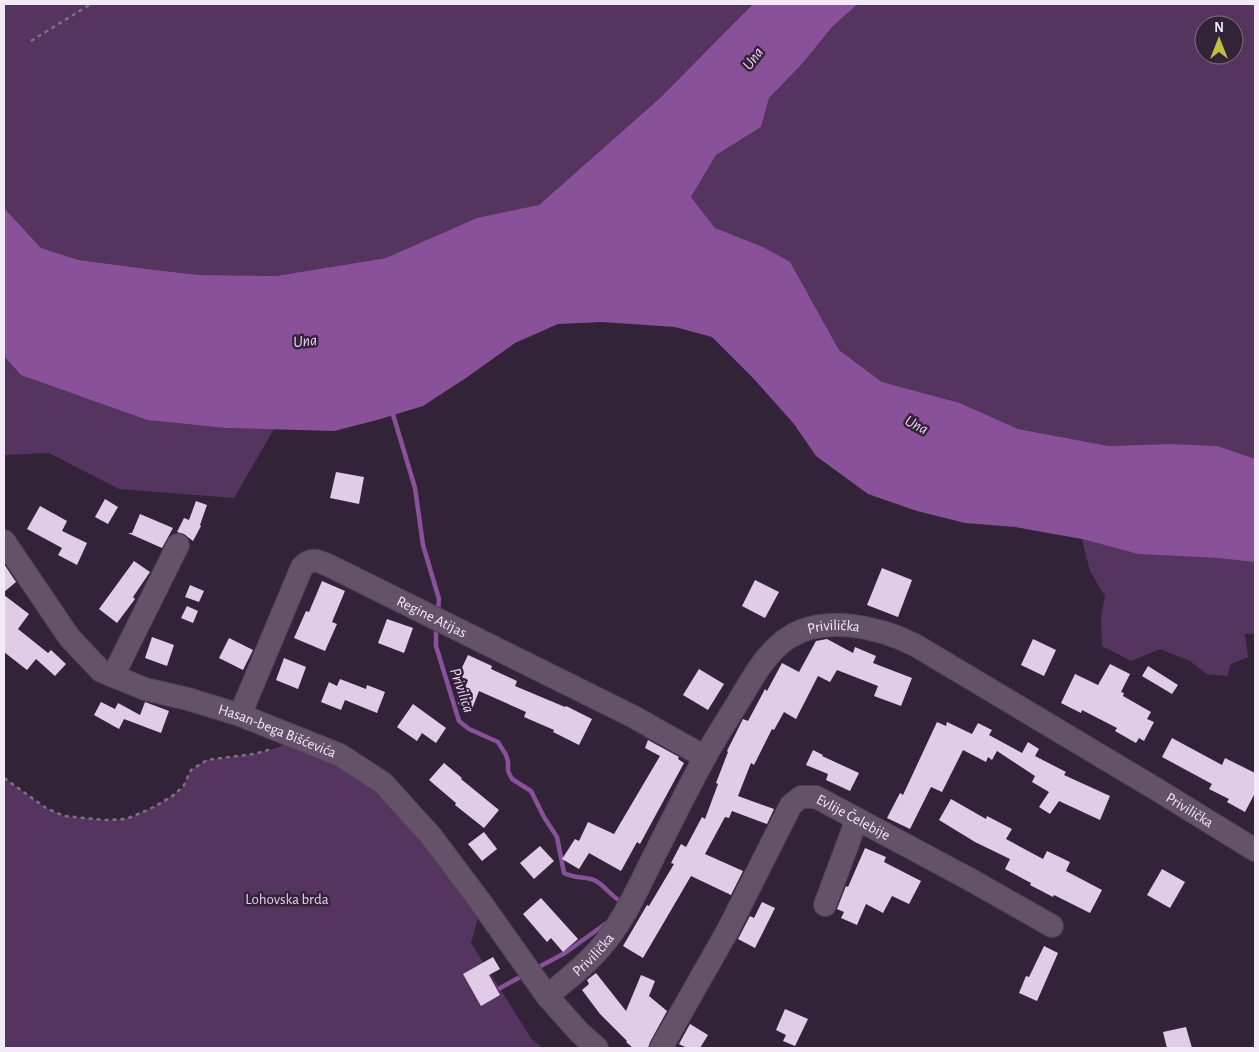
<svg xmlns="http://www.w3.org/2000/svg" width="1259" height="1052" viewBox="0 0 1259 1052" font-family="'Alegreya Sans',sans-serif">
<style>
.green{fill:#55355f;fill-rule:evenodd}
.water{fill:#89519a}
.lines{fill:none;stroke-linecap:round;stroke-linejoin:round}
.stream{stroke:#89519a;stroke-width:4.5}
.building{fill:#e1cce7}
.minor-casing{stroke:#4f4153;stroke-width:24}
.path{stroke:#7f7184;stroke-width:2.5;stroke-dasharray:4 4;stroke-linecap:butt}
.minor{stroke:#645269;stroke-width:22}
.labels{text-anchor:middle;stroke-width:5;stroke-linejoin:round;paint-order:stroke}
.street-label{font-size:15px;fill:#f4e9f7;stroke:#332338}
.park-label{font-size:15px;fill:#e9cbf3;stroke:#332338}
.water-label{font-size:16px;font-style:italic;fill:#f1d2fa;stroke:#332338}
</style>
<rect width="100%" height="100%" fill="#332338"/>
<g class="green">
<path d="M 4,4 L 753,4 L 660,98 L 539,205 L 386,258 L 276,276 L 199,275 L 147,269 L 79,260 L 41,248 L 4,208 Z"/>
<path d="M 858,4 L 1255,4 L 1255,459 L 1218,446 L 1169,444 L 1109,446 L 1018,429 L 960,403 L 882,382 L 839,350 L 809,296 L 763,247 L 715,228 L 691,197 L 716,155 L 761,127 L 769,98 L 802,64 L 833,26 ZM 1204,25 L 1234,25 L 1234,55 L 1204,55 Z"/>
<path d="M 4,356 L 22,375 L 147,420 L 225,428 L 274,429 L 234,498 L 119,489 L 49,453 L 4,455 Z"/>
<path d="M 1082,539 L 1138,554 L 1217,558 L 1255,562 L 1255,634 L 1245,634 L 1248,657 L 1231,664 L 1227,676 L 1207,674 L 1190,661 L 1160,649 L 1131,661 L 1102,646 L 1101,618 L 1105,596 L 1090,571 Z"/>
<path d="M 293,736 L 361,768 L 482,904 L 471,943 L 531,1038 L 542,1048 L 4,1048 L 4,778 L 46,808 L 64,816 L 105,820 L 126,819 L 150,809 L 171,797 L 183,787 L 191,770 L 207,760 L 254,754 L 280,747 Z"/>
</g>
<path class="water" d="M 753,4 L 858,4 L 833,26 L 802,64 L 769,98 L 761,127 L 716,155 L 691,197 L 715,228 L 763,247 L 790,262 L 839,350 L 882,382 L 960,403 L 1018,429 L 1109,446 L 1169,444 L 1218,446 L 1255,459 L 1255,562 L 1217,558 L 1138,554 L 1082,539 L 1015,527 L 965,523 L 917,511 L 868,494 L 816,456 L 794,424 L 753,378 L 712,337 L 675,327 L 602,322 L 558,324 L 515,343 L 466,378 L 423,406 L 377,420 L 334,431 L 225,428 L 147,420 L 21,375 L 4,356 L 4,208 L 41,248 L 79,260 L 147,269 L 199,275 L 276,276 L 386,258 L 477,218 L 539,205 L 660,98 Z"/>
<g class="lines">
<g class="stream">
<path d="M 392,411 L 415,488 L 423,545 L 439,599 L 438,612"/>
<path d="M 436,627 L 436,646 L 459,721 L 469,729 L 498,742 L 506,755 L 508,762 L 508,771 L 512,779 L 531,791 L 544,817 L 557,837 L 564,873 C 575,879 587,876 596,881 C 605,886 610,895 619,900 L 619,907"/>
<path d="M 535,969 L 565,953 L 608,922"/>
<path d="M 500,988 L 524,975"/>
</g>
</g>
<g class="building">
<path d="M 336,472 L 364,477 L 359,504 L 330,498 Z"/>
<path d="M 105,499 L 118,507 L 108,524 L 95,517 Z"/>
<path d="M 196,501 L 207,505 L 200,525 L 201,526 L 193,541 L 184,534 L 177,532 L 184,518 L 189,520 Z"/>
<path d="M 40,506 L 67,521 L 62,531 L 87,543 L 77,565 L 58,555 L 62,548 L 27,529 Z"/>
<path d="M 140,514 L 173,528 L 162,548 L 128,533 L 132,533 Z"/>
<path d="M 134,561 L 150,572 L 133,597 L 135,599 L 117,623 L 99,609 Z"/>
<path d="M 4,564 L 16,582 L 4,592 Z"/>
<path d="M 882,568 L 912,580 L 898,617 L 867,605 Z"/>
<path d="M 755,580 L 779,592 L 765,618 L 742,606 Z"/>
<path d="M 322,581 L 345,591 L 332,622 L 337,624 L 325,651 L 294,638 L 306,611 L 309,612 Z"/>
<path d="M 190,585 L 204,591 L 199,602 L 185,597 Z"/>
<path d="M 4,595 L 29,614 L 18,629 L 48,653 L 51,650 L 66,664 L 55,676 L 36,659 L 27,670 L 4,652 Z"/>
<path d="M 187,606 L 198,611 L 193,623 L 181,618 Z"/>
<path d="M 387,619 L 413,628 L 404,653 L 378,643 Z"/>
<path d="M 152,637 L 174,645 L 167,666 L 145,658 Z"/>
<path d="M 229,638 L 253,650 L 243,670 L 219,658 Z"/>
<path d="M 827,639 L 853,653 L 855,647 L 876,656 L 873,663 L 912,678 L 901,706 L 874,696 L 878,686 L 837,670 L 830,682 L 818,676 L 796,719 L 784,712 L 774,730 L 772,729 L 754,765 L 751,763 L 738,796 L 774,809 L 767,824 L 732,811 L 729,818 L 725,817 L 705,854 L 743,871 L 731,895 L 691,876 L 643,958 L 623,946 L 647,905 L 649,906 L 674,864 L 671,863 L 681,844 L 686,847 L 702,817 L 705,819 L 718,784 L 716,783 L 728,752 L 727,751 L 743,719 L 748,721 L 765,689 L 767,691 L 782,663 L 799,672 L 816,641 Z"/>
<path d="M 1033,639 L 1056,650 L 1044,676 L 1021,665 Z"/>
<path d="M 468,655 L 492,666 L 491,669 L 517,681 L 515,686 L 565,707 L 566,706 L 592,719 L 579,745 L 553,732 L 554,730 L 524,717 L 526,712 L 479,691 L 472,709 L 458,704 L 468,680 L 458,676 Z"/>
<path d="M 284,658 L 306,667 L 298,689 L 276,680 Z"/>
<path d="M 1110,664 L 1130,674 L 1121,692 L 1124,693 L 1123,696 L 1151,712 L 1147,719 L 1154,722 L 1144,741 L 1139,738 L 1136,743 L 1115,731 L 1117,728 L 1082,710 L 1081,713 L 1061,703 L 1075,674 L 1098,685 Z"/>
<path d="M 1148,666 L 1178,685 L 1172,694 L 1142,676 Z"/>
<path d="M 699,669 L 724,684 L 708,710 L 683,695 Z"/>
<path d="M 340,679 L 366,689 L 367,685 L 385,692 L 377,713 L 345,700 L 341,710 L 321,702 L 329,682 L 337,686 Z"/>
<path d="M 101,702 L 115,709 L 118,703 L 140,715 L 145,702 L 169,711 L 161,733 L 124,719 L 119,729 L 94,715 Z"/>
<path d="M 413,704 L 446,728 L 436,743 L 422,733 L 417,741 L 397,727 Z"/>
<path d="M 937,722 L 946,726 L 947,722 L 972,734 L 978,723 L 992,730 L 989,735 L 1022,753 L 1028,742 L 1039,749 L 1035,756 L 1066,772 L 1064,775 L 1110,796 L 1100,820 L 1059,801 L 1050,814 L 1039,807 L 1049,792 L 1032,782 L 1035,776 L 997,751 L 992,760 L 988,757 L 986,762 L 963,750 L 942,792 L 931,787 L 910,829 L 887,818 L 900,793 L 903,795 Z"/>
<path d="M 1172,738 L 1222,765 L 1225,758 L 1255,773 L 1255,793 L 1245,812 L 1227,802 L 1229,799 L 1209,789 L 1212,784 L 1162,757 Z"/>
<path d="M 648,740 L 679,757 L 678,759 L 684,763 L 640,844 L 637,842 L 621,871 L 589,853 L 579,869 L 562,859 L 575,839 L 579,841 L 588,822 L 614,834 L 660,756 L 645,748 Z"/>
<path d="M 813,750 L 823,755 L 822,756 L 859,773 L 850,791 L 826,780 L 828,774 L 806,765 Z"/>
<path d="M 444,763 L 462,778 L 461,779 L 499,810 L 484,828 L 455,805 L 456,803 L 429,780 Z"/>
<path d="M 951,799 L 986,819 L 987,816 L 1012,829 L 1006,839 L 1043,859 L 1047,851 L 1070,862 L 1066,871 L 1102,890 L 1090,913 L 1054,895 L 1053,897 L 1030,885 L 1031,883 L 1005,869 L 1010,859 L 975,842 L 939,820 Z"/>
<path d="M 484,832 L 497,849 L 482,861 L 468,844 Z"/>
<path d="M 540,846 L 554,861 L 534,879 L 520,863 Z"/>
<path d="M 865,848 L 886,857 L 884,862 L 921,881 L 909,904 L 892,896 L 883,913 L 866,904 L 857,925 L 841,918 L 844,912 L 837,909 L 846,886 L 848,887 Z"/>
<path d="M 1162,869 L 1185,882 L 1170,908 L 1147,895 Z"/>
<path d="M 541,898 L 578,939 L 563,952 L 551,938 L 547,942 L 523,914 Z"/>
<path d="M 762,902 L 775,908 L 755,948 L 738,939 L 750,916 L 754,918 Z"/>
<path d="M 1044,946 L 1058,953 L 1037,1001 L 1019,993 L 1026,976 L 1029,977 Z"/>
<path d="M 493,957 L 500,969 L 489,975 L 500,995 L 481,1006 L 463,974 Z"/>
<path d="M 596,973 L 626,1011 L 641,975 L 655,981 L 649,996 L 667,1011 L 650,1042 L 648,1048 L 633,1048 L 626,1042 L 627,1041 L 600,1014 L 582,990 L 589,984 L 587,980 Z"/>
<path d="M 785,1009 L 808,1019 L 795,1046 L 783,1041 L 786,1035 L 776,1030 Z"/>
<path d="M 690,1024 L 708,1035 L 700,1048 L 687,1048 L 679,1044 Z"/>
<path d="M 1186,1027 L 1192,1048 L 1167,1048 L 1163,1032 Z"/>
</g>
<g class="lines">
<g class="minor-casing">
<g id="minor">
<path id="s1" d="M 4,541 L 69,637 L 101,671 L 145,689 L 188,699 L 240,715 L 340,755 L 383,783 L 431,836 L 482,904 L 547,996 L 579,1032 L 597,1048"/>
<path d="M 113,676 L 178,545"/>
<path id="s2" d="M 240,715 L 302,567 C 311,557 319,561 330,566 L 634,717 L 705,757"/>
<path d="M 825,905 L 857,819"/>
<path id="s3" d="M 547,996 C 570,977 595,958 612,933 C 631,907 644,875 659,846 C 674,817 688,788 704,759 C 714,740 726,722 737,704 C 751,681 765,653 788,638 C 824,614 879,627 915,645 L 1156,789 L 1255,850"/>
<path id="s4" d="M 661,1048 L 728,930 L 791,805 L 801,797 L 816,797 L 971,880 L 1052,926"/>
</g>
</g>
<g class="path">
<path d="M 31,41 L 91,4"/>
<path d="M 4,778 L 46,808 L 64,816 L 105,820 L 126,819 L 150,809 L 171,797 L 183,787 L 191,770 L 207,760 L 254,754 L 272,749"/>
</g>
<use href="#minor" class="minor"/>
</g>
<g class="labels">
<g class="street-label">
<text dy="5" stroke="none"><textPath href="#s2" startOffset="305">Regine Atijas</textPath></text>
<text dy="5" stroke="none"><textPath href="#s3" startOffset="484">Privilička</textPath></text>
<text dy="5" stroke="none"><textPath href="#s1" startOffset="349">Hasan-bega Bišćevića</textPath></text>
<text dy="5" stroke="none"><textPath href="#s3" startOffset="889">Privilička</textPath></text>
<text dy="5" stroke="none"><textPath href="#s4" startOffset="346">Evlije Čelebije</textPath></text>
<text dy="5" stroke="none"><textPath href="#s3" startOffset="62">Privilička</textPath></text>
</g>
<g class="park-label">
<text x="287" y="904">Lohovska brda</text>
</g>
<g class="water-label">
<text transform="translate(752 58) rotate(-53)" y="6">Una</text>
<text transform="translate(305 340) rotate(-6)" y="6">Una</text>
<text transform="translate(917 424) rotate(28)" y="6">Una</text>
<text transform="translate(463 690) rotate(71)" y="6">Privilica</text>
</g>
</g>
<rect width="1259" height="1052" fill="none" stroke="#f4e9f7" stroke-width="10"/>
<g transform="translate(1219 40)"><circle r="24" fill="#332338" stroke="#807284"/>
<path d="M0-4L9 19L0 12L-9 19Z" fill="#c0be40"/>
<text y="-8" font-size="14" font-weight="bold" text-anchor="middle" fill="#f4e9f7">N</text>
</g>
</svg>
